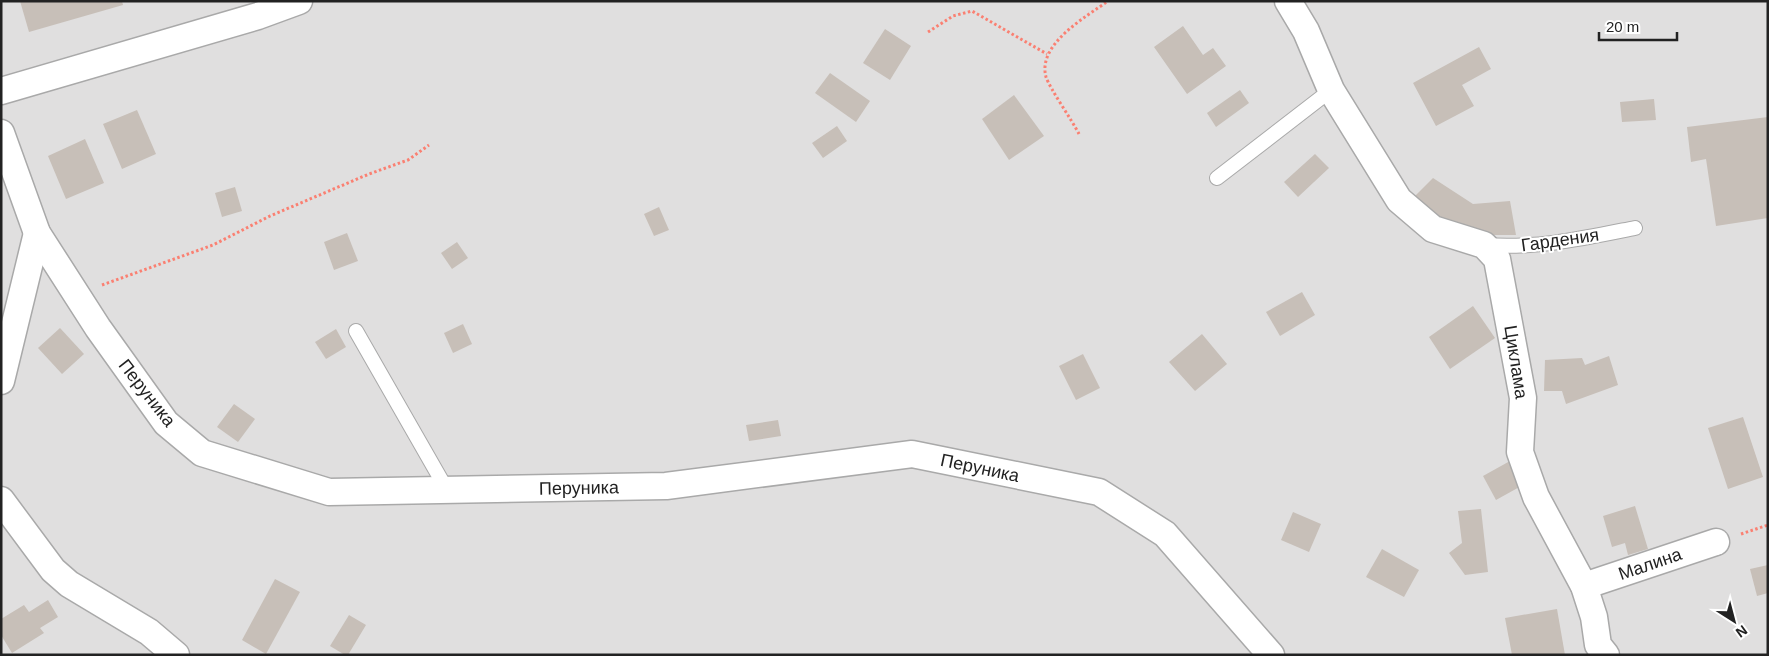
<svg xmlns="http://www.w3.org/2000/svg" width="1769" height="656" viewBox="0 0 1769 656" font-family="Arial,sans-serif">
<style>
.residential{fill:#e0dfdf}
.building{fill:#c7bfb8}
.lines{fill:none;stroke-linecap:round;stroke-linejoin:round}
.lane-casing{stroke:#a9a9a9;stroke-width:16}
.street-casing{stroke:#a9a9a9;stroke-width:29}
.path{stroke:#fa8072;stroke-width:3;stroke-dasharray:2.5 2.5;stroke-linecap:butt}
.lane{stroke:#fff;stroke-width:14}
.street{stroke:#fff;stroke-width:26}
.labels{text-anchor:middle;stroke-width:4;stroke-linejoin:round;paint-order:stroke}
.street-label{font-size:18px;fill:#222;stroke:#fff}
</style>
<rect width="100%" height="100%" fill="#f2efe9"/>
<rect class="residential" x="1" y="1" width="1767" height="654"/>
<g class="building">
<path d="M 20,1 L 122,1 L 123,5 L 29,32 Z"/>
<path d="M 1183,26 L 1203,55 L 1213,48 L 1226,66 L 1187,94 L 1154,47 Z"/>
<path d="M 885,29 L 911,46 L 890,80 L 863,63 Z"/>
<path d="M 1479,47 L 1491,69 L 1462,85 L 1474,106 L 1436,126 L 1413,83 Z"/>
<path d="M 830,73 L 870,101 L 856,122 L 815,93 Z"/>
<path d="M 1240,90 L 1249,103 L 1216,127 L 1207,113 Z"/>
<path d="M 1014,95 L 1044,136 L 1009,160 L 982,119 Z"/>
<path d="M 1654,99 L 1656,120 L 1622,122 L 1620,102 Z"/>
<path d="M 137,110 L 156,154 L 122,169 L 103,124 Z"/>
<path d="M 1768,117 L 1768,218 L 1716,226 L 1706,159 L 1691,162 L 1687,127 Z"/>
<path d="M 837,126 L 847,141 L 823,158 L 812,143 Z"/>
<path d="M 85,139 L 104,183 L 66,199 L 48,156 Z"/>
<path d="M 1315,154 L 1329,168 L 1298,197 L 1284,182 Z"/>
<path d="M 1433,178 L 1473,204 L 1510,201 L 1516,235 L 1474,235 L 1436,219 L 1412,199 Z"/>
<path d="M 235,187 L 242,211 L 222,217 L 215,193 Z"/>
<path d="M 659,207 L 669,230 L 654,236 L 644,214 Z"/>
<path d="M 347,233 L 358,261 L 334,270 L 324,242 Z"/>
<path d="M 457,242 L 468,258 L 452,269 L 441,253 Z"/>
<path d="M 1302,292 L 1315,315 L 1280,336 L 1266,312 Z"/>
<path d="M 1473,306 L 1495,338 L 1450,369 L 1429,337 Z"/>
<path d="M 463,324 L 472,344 L 453,353 L 444,333 Z"/>
<path d="M 60,328 L 84,354 L 62,374 L 38,348 Z"/>
<path d="M 336,329 L 346,347 L 326,359 L 315,342 Z"/>
<path d="M 1202,334 L 1227,364 L 1195,391 L 1169,362 Z"/>
<path d="M 1083,354 L 1100,388 L 1076,400 L 1059,366 Z"/>
<path d="M 1609,356 L 1618,385 L 1566,404 L 1562,391 L 1544,391 L 1545,360 L 1582,358 L 1585,365 Z"/>
<path d="M 234,404 L 255,419 L 238,442 L 217,427 Z"/>
<path d="M 1743,417 L 1763,477 L 1728,489 L 1708,428 Z"/>
<path d="M 778,420 L 781,436 L 749,441 L 746,425 Z"/>
<path d="M 1510,461 L 1523,485 L 1496,500 L 1483,476 Z"/>
<path d="M 1635,506 L 1648,549 L 1628,555 L 1625,543 L 1612,547 L 1603,516 Z"/>
<path d="M 1481,509 L 1488,572 L 1465,575 L 1449,553 L 1462,543 L 1458,511 Z"/>
<path d="M 1293,512 L 1321,524 L 1309,552 L 1281,540 Z"/>
<path d="M 1382,549 L 1419,570 L 1404,597 L 1366,577 Z"/>
<path d="M 1768,565 L 1768,593 L 1757,596 L 1750,569 Z"/>
<path d="M 275,579 L 300,592 L 266,654 L 242,640 Z"/>
<path d="M 48,600 L 58,617 L 40,628 L 44,633 L 12,653 L 1,635 L 1,619 L 24,605 L 29,612 Z"/>
<path d="M 1557,609 L 1565,655 L 1512,655 L 1505,618 Z"/>
<path d="M 349,615 L 366,625 L 348,655 L 345,655 L 330,646 Z"/>
</g>
<g class="lines">
<g class="lane-casing">
<g id="lane">
<path d="M 1217,178 L 1331,90"/>
<path d="M 1485,245 C 1537,249 1585,238 1635,228"/>
<path d="M 356,331 L 447,490"/>
</g>
</g>
<g class="street-casing">
<g id="street">
<path d="M 1288,1 L 1306,31 L 1331,90 L 1399,200 L 1433,229 L 1484,245 L 1497,259 L 1523,398 L 1520,452 L 1536,497 L 1584,586 L 1594,617 L 1598,645 L 1606,655"/>
<path d="M 1,91 L 258,16 L 299,1"/>
<path d="M 1,133 L 37,233 L 98,328 L 166,423 L 202,453 L 329,492 L 666,486 L 912,454 L 1099,492 L 1165,534 L 1271,655"/>
<path d="M 1,381 L 37,233"/>
<path d="M 1,500 L 53,570 L 69,584 L 149,632 L 176,655"/>
<path d="M 1584,586 L 1716,542"/>
</g>
</g>
<g class="path">
<path d="M 928,32 L 953,16 L 972,11 L 1047,54"/>
<path d="M 1079,134 C 1072,120 1050,89 1046,77 C 1037,44 1086,17 1108,1"/>
<path d="M 102,285 L 213,245 L 270,216 L 369,174 L 408,160 L 429,145"/>
<path d="M 1741,534 L 1768,525"/>
</g>
<use href="#lane" class="lane"/>
<use href="#street" class="street"/>
</g>
<g class="labels">
<g class="street-label">
<text transform="translate(1560 240) rotate(-8)" y="6">Гардения</text>
<text transform="translate(1516 362) rotate(81)" y="6">Циклама</text>
<text transform="translate(147 393) rotate(52)" y="6">Перуника</text>
<text transform="translate(980 468) rotate(12)" y="6">Перуника</text>
<text transform="translate(579 488) rotate(-1)" y="6">Перуника</text>
<text transform="translate(1650 564) rotate(-19)" y="6">Малина</text>
</g>
</g>
<rect width="1769" height="656" fill="none" stroke="#222222" stroke-width="5"/>
<g transform="translate(1734 621) rotate(144)" stroke="#ffffff" stroke-width="4" paint-order="stroke">
<path d="M0-4L9 19L0 12L-9 19Z" fill="#222222"/>
<text y="-8" font-size="14" font-weight="bold" text-anchor="middle" fill="#222222">N</text>
</g>
<path d="M1599 32v8h78v-8" fill="none" stroke="#222222" stroke-width="2.5"/>
<text x="1606" y="32" font-size="15" fill="#222222" stroke="#ffffff" stroke-width="4" paint-order="stroke">20 m</text>
</svg>
